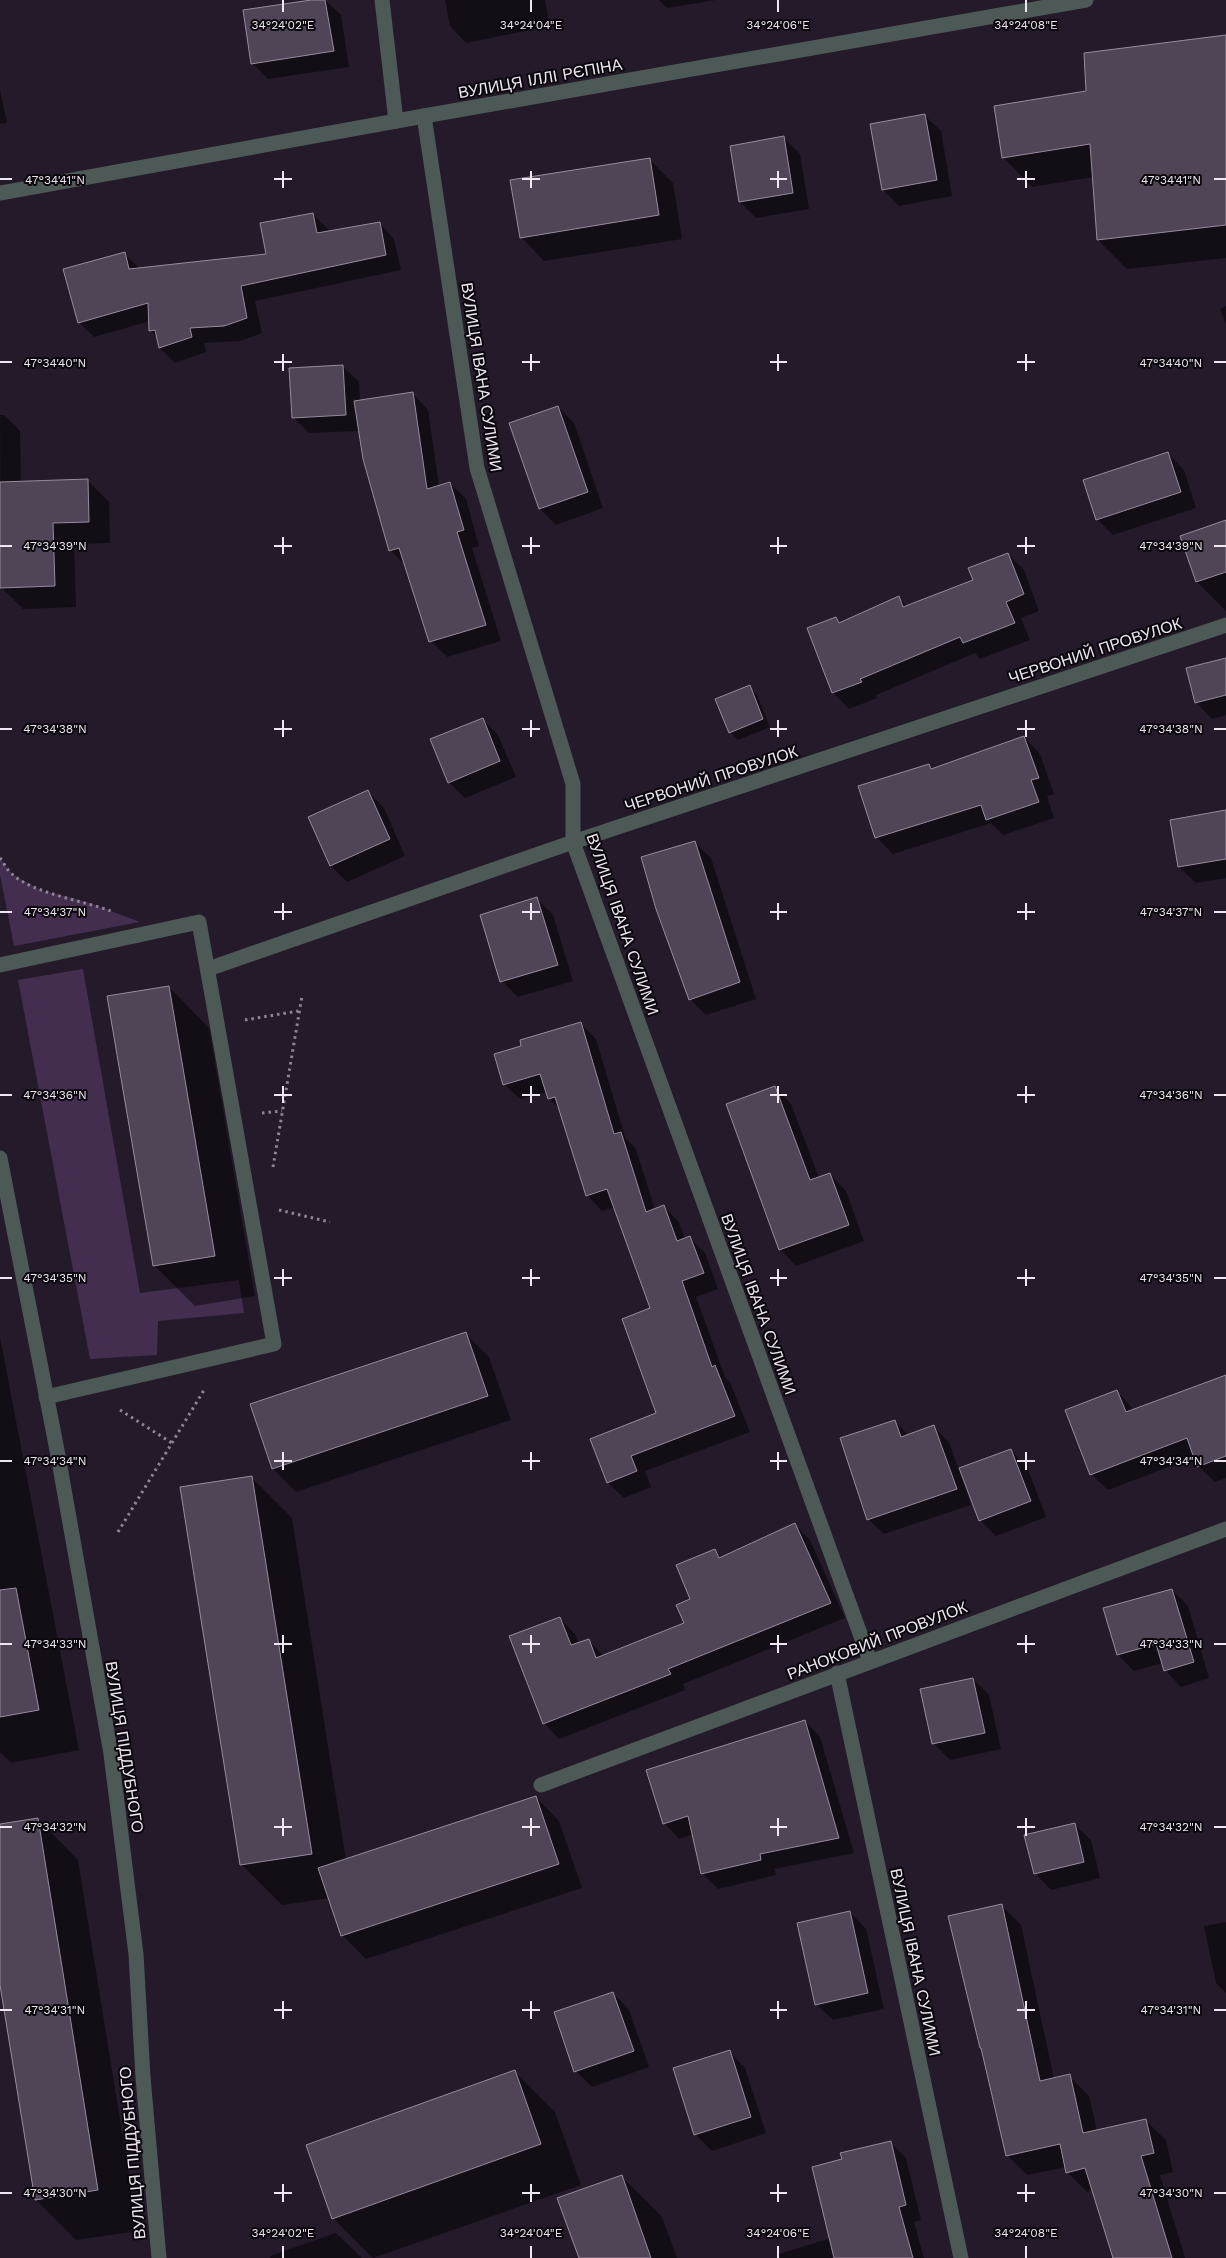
<svg xmlns="http://www.w3.org/2000/svg" width="1226" height="2258" viewBox="0 0 1226 2258" font-family="'Work Sans',sans-serif">
<style>
.green{fill:#442e50}
.shadow{fill:#0007}
.building{fill:#504556;stroke:#988b9f}
.lines{fill:none;stroke-linecap:round;stroke-linejoin:round}
.path{stroke:#8f8694;stroke-width:3;stroke-dasharray:2.5 4;stroke-linecap:butt}
.minor{stroke:#4d5956;stroke-width:15}
.ticks{fill:none;stroke:#eee7f2;stroke-width:2}
.labels{text-anchor:middle;stroke-width:4;stroke-linejoin:round;paint-order:stroke}
.street-label{font-size:16px;fill:#eee7f2;stroke:#0b070d}
.ticks-label{font-size:12px;text-anchor:middle;fill:#eee7f2;stroke:#0b070d;stroke-width:4;stroke-linejoin:round;paint-order:stroke}
</style>
<rect width="100%" height="100%" fill="#241a2a"/>
<g class="green">
<path d="M 0,858 L 12,874 L 40,890 L 87,902 L 140,922 L 14,946 L 0,875 Z"/>
<path d="M 83,969 L 140,1293 L 239,1280 L 244,1313 L 158,1321 L 157,1355 L 90,1359 L 18,980 Z"/>
</g>
<g class="shadow">
<path d="M 320,0 L 325,0 L 341,15 L 349,67 L 268,79 L 252,63 Z"/>
<path d="M 445,0 L 545,0 L 550,26 L 466,43 L 450,26 Z"/>
<path d="M 659,0 L 716,0 L 667,8 Z"/>
<path d="M 1226,36 L 1226,258 L 1127,269 L 1098,240 L 1093,177 L 1032,187 L 1003,157 L 1088,93 Z"/>
<path d="M 0,90 L 7,123 L 0,124 Z"/>
<path d="M 924,115 L 941,131 L 952,196 L 899,206 L 883,190 Z"/>
<path d="M 784,138 L 800,154 L 809,209 L 756,218 L 740,202 Z"/>
<path d="M 649,159 L 673,183 L 682,239 L 544,261 L 521,237 Z"/>
<path d="M 313,214 L 328,229 L 329,233 L 379,223 L 394,239 L 401,270 L 255,301 L 262,333 L 240,341 L 204,343 L 206,352 L 175,363 L 160,348 L 158,338 L 150,330 L 150,321 L 94,337 L 79,322 L 125,254 L 140,269 L 268,255 Z"/>
<path d="M 1226,306 L 1226,324 L 1220,309 Z"/>
<path d="M 342,366 L 359,382 L 360,401 L 412,393 L 428,410 L 439,486 L 450,483 L 466,499 L 479,546 L 472,548 L 501,641 L 447,657 L 431,641 L 406,566 L 390,550 L 360,431 L 309,433 L 293,417 Z"/>
<path d="M 558,407 L 574,423 L 603,508 L 556,525 L 540,509 L 511,424 Z"/>
<path d="M 0,415 L 4,415 L 20,431 L 21,482 L 87,480 L 109,502 L 110,543 L 74,544 L 76,607 L 23,609 L 1,587 Z"/>
<path d="M 1168,453 L 1184,470 L 1196,508 L 1113,535 L 1097,519 Z"/>
<path d="M 1226,521 L 1226,611 L 1197,582 L 1181,536 Z"/>
<path d="M 1008,554 L 1024,570 L 1039,611 L 1021,618 L 1030,640 L 980,659 L 975,653 L 876,695 L 877,698 L 849,709 L 833,692 L 836,618 L 841,623 L 899,598 L 907,606 L 975,581 Z"/>
<path d="M 1226,660 L 1226,715 L 1212,719 L 1196,702 Z"/>
<path d="M 749,687 L 757,695 L 770,727 L 738,740 L 730,732 Z"/>
<path d="M 482,719 L 498,735 L 516,777 L 465,798 L 449,782 Z"/>
<path d="M 1024,737 L 1040,754 L 1054,794 L 1047,796 L 1054,818 L 1003,835 L 991,823 L 893,854 L 876,837 L 929,765 L 933,769 Z"/>
<path d="M 368,792 L 384,808 L 405,856 L 347,882 L 331,866 L 309,818 Z"/>
<path d="M 1226,811 L 1226,878 L 1196,883 L 1179,867 Z"/>
<path d="M 694,842 L 711,858 L 756,999 L 706,1015 L 690,999 Z"/>
<path d="M 537,899 L 553,915 L 573,981 L 518,997 L 502,981 Z"/>
<path d="M 169,987 L 209,1028 L 255,1296 L 195,1306 L 155,1266 L 109,997 Z"/>
<path d="M 580,1023 L 596,1039 L 625,1137 L 636,1149 L 655,1210 L 664,1207 L 679,1222 L 685,1239 L 690,1238 L 705,1253 L 718,1289 L 696,1297 L 725,1377 L 730,1382 L 750,1432 L 645,1471 L 651,1487 L 624,1498 L 608,1483 L 592,1440 L 657,1414 L 652,1309 L 615,1207 L 602,1211 L 587,1195 L 560,1110 L 549,1098 L 547,1092 L 520,1099 L 504,1084 L 523,1047 Z"/>
<path d="M 775,1087 L 791,1104 L 819,1178 L 830,1174 L 846,1191 L 864,1241 L 796,1266 L 780,1249 Z"/>
<path d="M 465,1333 L 489,1357 L 511,1420 L 296,1492 L 273,1469 L 251,1405 Z"/>
<path d="M 0,1337 L 79,1750 L 11,1763 L 0,1752 Z"/>
<path d="M 1226,1376 L 1226,1478 L 1215,1482 L 1198,1466 L 1195,1457 L 1108,1490 L 1091,1474 L 1117,1391 L 1134,1410 Z"/>
<path d="M 895,1421 L 909,1436 L 934,1427 L 949,1442 L 959,1470 L 1011,1450 L 1027,1467 L 1046,1517 L 996,1536 L 980,1520 L 963,1474 L 961,1475 L 971,1505 L 884,1534 L 868,1519 Z"/>
<path d="M 251,1477 L 292,1518 L 346,1860 L 536,1797 L 559,1821 L 582,1888 L 366,1959 L 342,1935 L 330,1898 L 282,1905 L 242,1865 L 182,1488 Z"/>
<path d="M 795,1525 L 810,1540 L 845,1618 L 683,1684 L 685,1690 L 559,1739 L 544,1723 L 560,1618 L 575,1634 L 579,1644 L 588,1640 L 604,1656 L 686,1624 L 692,1599 L 715,1551 L 722,1558 Z"/>
<path d="M 1172,1590 L 1188,1606 L 1209,1678 L 1181,1687 L 1165,1670 L 1163,1663 L 1134,1671 L 1118,1655 Z"/>
<path d="M 973,1679 L 989,1695 L 1001,1749 L 950,1760 L 934,1744 Z"/>
<path d="M 805,1721 L 820,1737 L 854,1853 L 774,1869 L 776,1875 L 718,1889 L 702,1873 L 693,1834 L 679,1839 L 664,1823 Z"/>
<path d="M 38,1819 L 78,1860 L 138,2231 L 76,2240 L 36,2200 L 0,1977 L 0,1825 Z"/>
<path d="M 1074,1824 L 1091,1840 L 1100,1878 L 1051,1890 L 1035,1873 Z"/>
<path d="M 1001,1905 L 1021,1925 L 1054,2079 L 1069,2076 L 1089,2096 L 1097,2131 L 1146,2121 L 1166,2140 L 1173,2172 L 1160,2175 L 1185,2258 L 1114,2258 L 1093,2190 L 1087,2192 L 1067,2172 L 1066,2167 L 1027,2175 L 1007,2155 Z"/>
<path d="M 850,1912 L 866,1929 L 884,2009 L 833,2020 L 816,2004 Z"/>
<path d="M 1226,1922 L 1226,1993 L 1216,1983 L 1204,1926 Z"/>
<path d="M 613,1993 L 629,2010 L 649,2067 L 592,2087 L 576,2071 Z"/>
<path d="M 729,2051 L 745,2068 L 766,2133 L 712,2151 L 695,2134 Z"/>
<path d="M 515,2072 L 555,2112 L 581,2185 L 373,2258 L 333,2218 Z"/>
<path d="M 890,2142 L 906,2158 L 921,2220 L 914,2222 L 924,2258 L 780,2258 L 779,2254 L 831,2238 L 843,2160 Z"/>
<path d="M 622,2177 L 662,2217 L 677,2258 L 580,2258 Z"/>
<path d="M 336,2233 L 362,2258 L 270,2258 L 270,2256 Z"/>
</g>
<g class="building">
<path d="M 311,0 L 325,0 L 334,51 L 251,64 L 243,10 Z"/>
<path d="M 1226,35 L 1226,225 L 1097,240 L 1090,144 L 1002,158 L 994,106 L 1086,91 L 1084,53 Z"/>
<path d="M 925,114 L 937,180 L 882,190 L 870,124 Z"/>
<path d="M 784,136 L 793,193 L 739,202 L 730,146 Z"/>
<path d="M 650,158 L 659,215 L 520,238 L 510,180 Z"/>
<path d="M 313,213 L 317,233 L 380,222 L 386,255 L 241,286 L 247,318 L 224,326 L 190,328 L 192,337 L 159,348 L 155,330 L 149,331 L 148,303 L 78,323 L 63,269 L 125,252 L 129,269 L 266,254 L 260,223 Z"/>
<path d="M 343,365 L 346,415 L 292,418 L 289,368 Z"/>
<path d="M 413,392 L 427,489 L 450,482 L 464,530 L 457,532 L 486,625 L 429,642 L 399,548 L 389,551 L 363,459 L 354,401 Z"/>
<path d="M 558,406 L 588,492 L 539,509 L 509,423 Z"/>
<path d="M 1168,452 L 1181,492 L 1096,520 L 1083,480 Z"/>
<path d="M 88,479 L 89,522 L 53,523 L 55,586 L 0,588 L 0,482 Z"/>
<path d="M 1226,520 L 1226,572 L 1196,582 L 1180,536 Z"/>
<path d="M 1008,553 L 1024,594 L 1006,602 L 1015,623 L 963,643 L 960,637 L 860,679 L 862,682 L 832,693 L 807,628 L 836,617 L 839,623 L 899,596 L 903,607 L 973,580 L 968,568 Z"/>
<path d="M 1226,658 L 1226,695 L 1195,703 L 1186,668 Z"/>
<path d="M 750,685 L 763,719 L 729,733 L 715,699 Z"/>
<path d="M 483,718 L 500,761 L 448,783 L 430,739 Z"/>
<path d="M 1024,736 L 1039,778 L 1031,780 L 1039,802 L 986,820 L 981,805 L 875,838 L 858,786 L 929,764 L 931,769 Z"/>
<path d="M 368,790 L 390,839 L 330,866 L 308,817 Z"/>
<path d="M 1226,810 L 1226,859 L 1178,867 L 1170,820 Z"/>
<path d="M 695,841 L 740,982 L 689,1000 L 656,909 L 641,857 Z"/>
<path d="M 537,897 L 558,965 L 500,982 L 480,915 Z"/>
<path d="M 169,986 L 215,1256 L 153,1266 L 107,996 Z"/>
<path d="M 581,1022 L 614,1134 L 621,1132 L 646,1212 L 664,1205 L 677,1241 L 690,1236 L 704,1273 L 682,1281 L 712,1367 L 715,1365 L 735,1416 L 631,1456 L 637,1471 L 607,1483 L 590,1439 L 656,1413 L 622,1319 L 650,1308 L 607,1189 L 586,1196 L 555,1097 L 548,1099 L 540,1074 L 503,1085 L 494,1054 L 521,1046 L 520,1040 Z"/>
<path d="M 775,1086 L 810,1180 L 830,1173 L 849,1225 L 779,1250 L 726,1104 Z"/>
<path d="M 466,1332 L 488,1396 L 272,1469 L 250,1404 Z"/>
<path d="M 1226,1375 L 1226,1456 L 1197,1467 L 1187,1438 L 1090,1475 L 1065,1410 L 1117,1390 L 1126,1412 Z"/>
<path d="M 895,1420 L 901,1437 L 934,1425 L 957,1489 L 867,1520 L 840,1438 Z"/>
<path d="M 1011,1449 L 1031,1501 L 979,1521 L 959,1468 Z"/>
<path d="M 252,1476 L 312,1854 L 240,1865 L 180,1487 Z"/>
<path d="M 795,1523 L 831,1603 L 668,1669 L 671,1674 L 543,1724 L 509,1636 L 560,1617 L 571,1645 L 589,1639 L 596,1658 L 684,1623 L 676,1605 L 690,1599 L 676,1565 L 715,1549 L 719,1558 Z"/>
<path d="M 16,1588 L 39,1710 L 0,1717 L 0,1590 Z"/>
<path d="M 1172,1589 L 1194,1662 L 1164,1671 L 1156,1644 L 1117,1655 L 1103,1608 Z"/>
<path d="M 973,1678 L 985,1733 L 932,1744 L 920,1689 Z"/>
<path d="M 805,1720 L 839,1838 L 760,1854 L 761,1860 L 701,1874 L 688,1816 L 663,1824 L 646,1770 Z"/>
<path d="M 536,1796 L 559,1864 L 341,1936 L 318,1868 Z"/>
<path d="M 38,1818 L 98,2190 L 35,2200 L 0,1985 L 0,1824 Z"/>
<path d="M 1075,1823 L 1084,1862 L 1034,1874 L 1024,1835 Z"/>
<path d="M 1002,1904 L 1040,2081 L 1070,2074 L 1083,2133 L 1146,2119 L 1154,2153 L 1141,2156 L 1172,2258 L 1113,2258 L 1085,2168 L 1066,2173 L 1060,2144 L 1006,2156 L 981,2048 L 980,2048 L 948,1916 Z"/>
<path d="M 850,1911 L 868,1993 L 815,2005 L 797,1923 Z"/>
<path d="M 613,1992 L 634,2051 L 574,2072 L 554,2012 Z"/>
<path d="M 730,2050 L 751,2117 L 694,2135 L 673,2068 Z"/>
<path d="M 515,2070 L 541,2144 L 332,2219 L 306,2145 Z"/>
<path d="M 891,2141 L 906,2205 L 899,2207 L 913,2258 L 834,2258 L 812,2167 L 842,2159 L 840,2153 Z"/>
<path d="M 622,2175 L 651,2258 L 579,2258 L 557,2198 Z"/>
</g>
<g class="lines">
<g class="path">
<path d="M 0,858 C 4,863 7,870 12,874 C 32,893 84,901 111,911"/>
<path d="M 245,1020 L 298,1011"/>
<path d="M 262,1113 L 282,1111"/>
<path d="M 273,1167 L 302,996"/>
<path d="M 279,1210 L 330,1222"/>
<path d="M 120,1410 L 172,1443"/>
<path d="M 118,1532 L 204,1390"/>
</g>
<g class="minor">
<path d="M 382,0 L 396,121"/>
<path d="M 424,116 L 477,468 L 573,784 L 573,842 L 870,1661"/>
<path d="M 0,193 L 424,116 L 1086,0"/>
<path d="M 0,965 L 199,922 L 274,1344 L 46,1397"/>
<path d="M 208,969 L 573,842 L 1226,625"/>
<path d="M 0,1158 L 57,1450 L 111,1754 L 136,1954 L 143,2077 L 159,2258"/>
<path d="M 837,1673 L 961,2258"/>
<path d="M 541,1785 L 1226,1529"/>
</g>
</g>
<path class="ticks" d="M 283,0 L 283,12M 531,0 L 531,12M 778,0 L 778,12M 1026,0 L 1026,12M 283,171 L 283,188M 531,171 L 531,188M 778,171 L 778,188M 1026,171 L 1026,188M 0,179 L 12,179M 274,179 L 292,179M 522,179 L 540,179M 770,179 L 787,179M 1017,179 L 1035,179M 1214,179 L 1226,179M 283,354 L 283,371M 531,354 L 531,371M 778,354 L 778,371M 1026,354 L 1026,371M 0,362 L 12,362M 274,362 L 292,362M 522,362 L 540,362M 770,362 L 787,362M 1017,362 L 1035,362M 1214,362 L 1226,362M 283,537 L 283,554M 531,537 L 531,554M 778,537 L 778,554M 1026,537 L 1026,554M 0,546 L 12,546M 274,546 L 292,546M 522,546 L 540,546M 770,546 L 787,546M 1017,546 L 1035,546M 1214,546 L 1226,546M 283,720 L 283,737M 531,720 L 531,737M 778,720 L 778,737M 1026,720 L 1026,737M 0,729 L 12,729M 274,729 L 292,729M 522,729 L 540,729M 770,729 L 787,729M 1017,729 L 1035,729M 1214,729 L 1226,729M 283,903 L 283,920M 531,903 L 531,920M 778,903 L 778,920M 1026,903 L 1026,920M 0,912 L 12,912M 274,912 L 292,912M 522,912 L 540,912M 770,912 L 787,912M 1017,912 L 1035,912M 1214,912 L 1226,912M 283,1086 L 283,1103M 531,1086 L 531,1103M 778,1086 L 778,1103M 1026,1086 L 1026,1103M 0,1095 L 12,1095M 274,1095 L 292,1095M 522,1095 L 540,1095M 770,1095 L 787,1095M 1017,1095 L 1035,1095M 1214,1095 L 1226,1095M 283,1269 L 283,1286M 531,1269 L 531,1286M 778,1269 L 778,1286M 1026,1269 L 1026,1286M 0,1278 L 12,1278M 274,1278 L 292,1278M 522,1278 L 540,1278M 770,1278 L 787,1278M 1017,1278 L 1035,1278M 1214,1278 L 1226,1278M 283,1452 L 283,1470M 531,1452 L 531,1470M 778,1452 L 778,1470M 1026,1452 L 1026,1470M 0,1461 L 12,1461M 274,1461 L 292,1461M 522,1461 L 540,1461M 770,1461 L 787,1461M 1017,1461 L 1035,1461M 1214,1461 L 1226,1461M 283,1635 L 283,1653M 531,1635 L 531,1653M 778,1635 L 778,1653M 1026,1635 L 1026,1653M 0,1644 L 12,1644M 274,1644 L 292,1644M 522,1644 L 540,1644M 770,1644 L 787,1644M 1017,1644 L 1035,1644M 1214,1644 L 1226,1644M 283,1818 L 283,1836M 531,1818 L 531,1836M 778,1818 L 778,1836M 1026,1818 L 1026,1836M 0,1827 L 12,1827M 274,1827 L 292,1827M 522,1827 L 540,1827M 770,1827 L 787,1827M 1017,1827 L 1035,1827M 1214,1827 L 1226,1827M 283,2001 L 283,2019M 531,2001 L 531,2019M 778,2001 L 778,2019M 1026,2001 L 1026,2019M 0,2010 L 12,2010M 274,2010 L 292,2010M 522,2010 L 540,2010M 770,2010 L 787,2010M 1017,2010 L 1035,2010M 1214,2010 L 1226,2010M 283,2184 L 283,2202M 531,2184 L 531,2202M 778,2184 L 778,2202M 1026,2184 L 1026,2202M 0,2193 L 12,2193M 274,2193 L 292,2193M 522,2193 L 540,2193M 770,2193 L 787,2193M 1017,2193 L 1035,2193M 1214,2193 L 1226,2193M 283,2246 L 283,2258M 531,2246 L 531,2258M 778,2246 L 778,2258M 1026,2246 L 1026,2258"/>
<g class="labels">
<g class="street-label">
<text transform="translate(540 78) rotate(-10)" y="6">ВУЛИЦЯ ІЛЛІ РЄПІНА</text>
<text transform="translate(482 377) rotate(81)" y="6">ВУЛИЦЯ ІВАНА СУЛИМИ</text>
<text transform="translate(1095 650) rotate(-18)" y="6">ЧЕРВОНИЙ ПРОВУЛОК</text>
<text transform="translate(711 778) rotate(-18)" y="6">ЧЕРВОНИЙ ПРОВУЛОК</text>
<text transform="translate(623 924) rotate(71)" y="6">ВУЛИЦЯ ІВАНА СУЛИМИ</text>
<text transform="translate(759 1304) rotate(70)" y="6">ВУЛИЦЯ ІВАНА СУЛИМИ</text>
<text transform="translate(877 1640) rotate(-21)" y="6">РАНОКОВИЙ ПРОВУЛОК</text>
<text transform="translate(125 1747) rotate(81)" y="6">ВУЛИЦЯ ПІДДУБНОГО</text>
<text transform="translate(916 1962) rotate(78)" y="6">ВУЛИЦЯ ІВАНА СУЛИМИ</text>
<text transform="translate(132 2153) rotate(-95)" y="6">ВУЛИЦЯ ПІДДУБНОГО</text>
</g>
</g>
<g class="ticks-label">
<text x="283" y="29">34°24'02"E</text>
<text x="531" y="29">34°24'04"E</text>
<text x="778" y="29">34°24'06"E</text>
<text x="1026" y="29">34°24'08"E</text>
<text x="55" y="184">47°34'41"N</text>
<text x="1171" y="184">47°34'41"N</text>
<text x="55" y="367">47°34'40"N</text>
<text x="1171" y="367">47°34'40"N</text>
<text x="55" y="550">47°34'39"N</text>
<text x="1171" y="550">47°34'39"N</text>
<text x="55" y="733">47°34'38"N</text>
<text x="1171" y="733">47°34'38"N</text>
<text x="55" y="916">47°34'37"N</text>
<text x="1171" y="916">47°34'37"N</text>
<text x="55" y="1099">47°34'36"N</text>
<text x="1171" y="1099">47°34'36"N</text>
<text x="55" y="1282">47°34'35"N</text>
<text x="1171" y="1282">47°34'35"N</text>
<text x="55" y="1465">47°34'34"N</text>
<text x="1171" y="1465">47°34'34"N</text>
<text x="55" y="1648">47°34'33"N</text>
<text x="1171" y="1648">47°34'33"N</text>
<text x="55" y="1831">47°34'32"N</text>
<text x="1171" y="1831">47°34'32"N</text>
<text x="55" y="2014">47°34'31"N</text>
<text x="1171" y="2014">47°34'31"N</text>
<text x="55" y="2197">47°34'30"N</text>
<text x="1171" y="2197">47°34'30"N</text>
<text x="283" y="2237">34°24'02"E</text>
<text x="531" y="2237">34°24'04"E</text>
<text x="778" y="2237">34°24'06"E</text>
<text x="1026" y="2237">34°24'08"E</text>
</g>
</svg>
